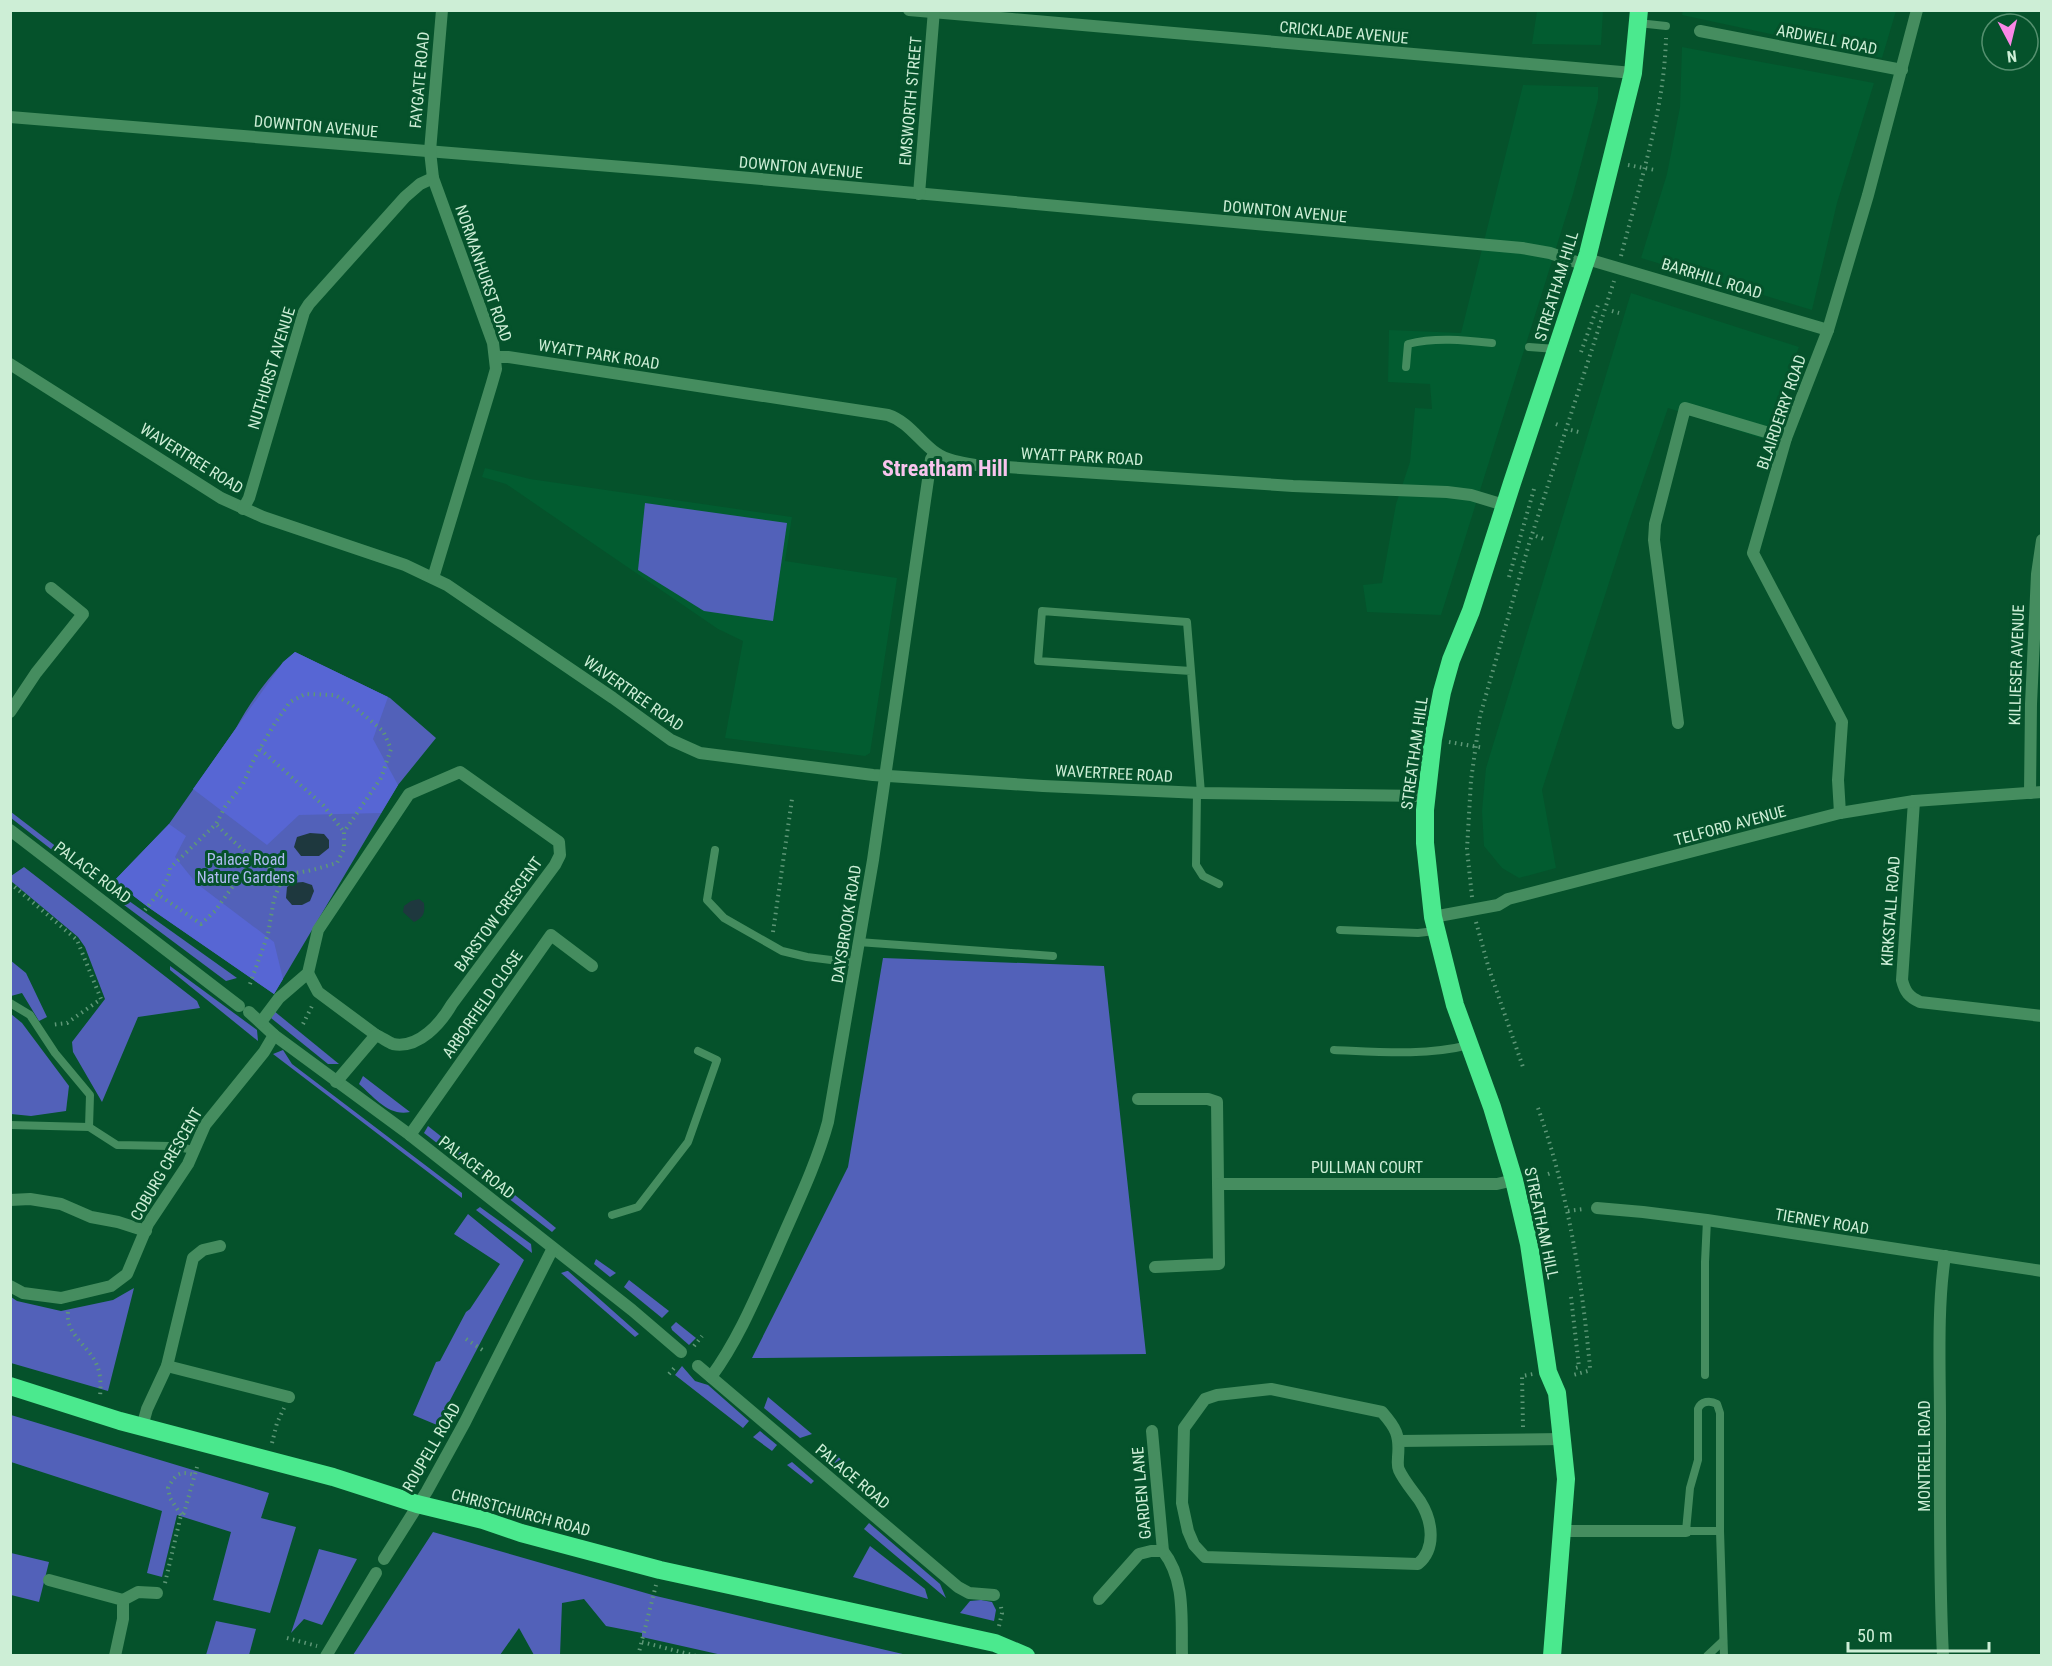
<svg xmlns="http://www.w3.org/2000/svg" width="2052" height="1666" viewBox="0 0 2052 1666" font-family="'Roboto Condensed',sans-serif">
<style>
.built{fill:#025c30}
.green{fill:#5261b9}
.forest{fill:#5766d4}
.water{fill:#1e383e}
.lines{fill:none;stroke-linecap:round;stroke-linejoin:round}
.path{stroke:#5e9777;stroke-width:4;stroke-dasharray:1.5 4.5;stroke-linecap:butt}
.lane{stroke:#458d5f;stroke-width:8}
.street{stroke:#458d5f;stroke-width:12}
.highway{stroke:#4be98e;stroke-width:18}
.labels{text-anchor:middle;stroke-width:6;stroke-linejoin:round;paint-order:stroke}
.street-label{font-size:16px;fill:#cdeed6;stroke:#05522b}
.park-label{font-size:16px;fill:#aebbf2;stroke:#05522b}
.district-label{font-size:22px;font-weight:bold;fill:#f8c4ed;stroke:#05522b}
</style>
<rect width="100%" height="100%" fill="#05522b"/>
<g class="built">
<path d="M 1683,10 L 1896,10 L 1896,11 L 1882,58 L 1682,15 Z"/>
<path d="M 1537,11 L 1603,11 L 1601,45 L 1532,44 Z"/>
<path d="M 1682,47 L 1874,83 L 1837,203 L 1812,310 L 1641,258 L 1667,174 L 1680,107 Z"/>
<path d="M 1523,85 L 1598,87 L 1598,99 L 1573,194 L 1441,615 L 1367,612 L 1363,585 L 1382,583 L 1396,504 L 1410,462 L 1415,408 L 1432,409 L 1430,384 L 1388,382 L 1389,330 L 1461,333 Z"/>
<path d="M 1631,293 L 1799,347 L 1764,439 L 1668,408 L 1628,524 L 1542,790 L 1556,868 L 1519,878 L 1502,868 L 1484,846 L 1482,811 L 1486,768 Z"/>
<path d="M 485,468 L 530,479 L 792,517 L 785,561 L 897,578 L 870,753 L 865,756 L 725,738 L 743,641 L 718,629 L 506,484 L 482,477 Z"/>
</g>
<g class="green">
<path d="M 645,503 L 787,523 L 773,621 L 704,611 L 638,570 Z"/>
<path d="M 295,652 L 390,698 L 436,738 L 398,785 L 274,994 L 148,907 L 114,881 L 169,824 L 236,728 C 251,701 271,672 295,652 Z"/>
<path d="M 11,812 L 79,864 L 74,867 L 11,818 Z"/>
<path d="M 24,867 L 197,1001 L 200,1008 L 138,1017 L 102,1102 L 73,1052 L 72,1042 L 105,999 L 85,947 L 78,937 L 11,881 L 11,876 Z"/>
<path d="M 94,876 L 237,978 L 226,981 L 96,884 Z"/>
<path d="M 883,958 L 1104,966 L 1146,1354 L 752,1358 L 848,1167 Z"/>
<path d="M 10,960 L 26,973 L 47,1017 L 39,1021 L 22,993 L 11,996 Z"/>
<path d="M 170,966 L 257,1030 L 258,1041 L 170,970 Z"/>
<path d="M 274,1011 L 339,1064 L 328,1064 L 271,1018 Z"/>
<path d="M 11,1014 L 22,1023 L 69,1086 L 66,1111 L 31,1116 L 11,1114 Z"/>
<path d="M 283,1050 L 292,1064 L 462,1193 L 462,1198 L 273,1054 Z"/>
<path d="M 363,1076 L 410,1112 C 389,1117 374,1097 359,1084 Z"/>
<path d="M 428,1126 L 545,1219 L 556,1228 L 552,1232 L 424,1133 Z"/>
<path d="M 480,1207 L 531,1244 L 532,1253 L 476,1210 Z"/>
<path d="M 468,1214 L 524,1260 L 437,1425 L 413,1415 L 436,1362 L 440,1361 L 466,1312 L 470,1309 L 500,1264 L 454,1234 Z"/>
<path d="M 596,1259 L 616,1273 L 610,1277 L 594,1264 Z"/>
<path d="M 567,1271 L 568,1271 L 639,1334 L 635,1337 L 561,1273 Z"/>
<path d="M 629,1280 L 669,1311 L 662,1318 L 624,1287 Z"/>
<path d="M 134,1288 L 108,1391 L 11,1363 L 11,1297 L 17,1301 L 61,1311 L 113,1300 Z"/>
<path d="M 676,1322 L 696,1338 L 689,1345 L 672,1330 L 671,1327 Z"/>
<path d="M 682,1366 L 695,1381 L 708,1385 L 749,1421 L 743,1428 L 675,1375 Z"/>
<path d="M 768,1397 L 812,1434 L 800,1438 L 764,1408 Z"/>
<path d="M 11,1415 L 269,1493 L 261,1518 L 296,1527 L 270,1613 L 213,1600 L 231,1532 L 177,1515 L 162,1577 L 147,1573 L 162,1511 L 11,1462 Z"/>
<path d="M 760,1431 L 777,1445 L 772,1451 L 753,1437 Z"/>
<path d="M 826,1445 L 854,1472 L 844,1478 L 821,1457 Z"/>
<path d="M 792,1462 L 814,1481 L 811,1484 L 787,1465 Z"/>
<path d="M 869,1523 L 940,1584 L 946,1598 L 864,1529 Z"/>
<path d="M 433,1532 L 656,1596 L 907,1655 L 722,1655 L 642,1637 L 642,1633 L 606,1626 L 584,1599 L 562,1603 L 560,1655 L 534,1655 L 519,1628 L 500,1655 L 353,1655 Z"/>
<path d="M 870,1546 L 925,1589 L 928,1599 L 853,1577 Z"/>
<path d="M 319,1549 L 357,1559 L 322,1625 L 304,1619 L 291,1633 Z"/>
<path d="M 11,1553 L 49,1562 L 39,1602 L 11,1595 Z"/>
<path d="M 981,1600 L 992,1602 L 996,1610 L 994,1621 L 960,1613 L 970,1601 Z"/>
<path d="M 216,1621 L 256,1629 L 249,1655 L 206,1655 Z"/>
</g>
<g class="forest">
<path d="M 295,652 L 388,697 L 373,739 L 398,785 L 381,813 L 299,815 L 267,845 L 193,789 L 283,662 Z"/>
<path d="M 169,824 L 186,836 L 175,857 L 196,883 L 274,942 L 283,979 L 274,994 L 148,907 L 114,881 Z"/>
</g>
<g class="water">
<path d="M 310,833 L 324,834 L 329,840 L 329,848 L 319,856 L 301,856 L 294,847 L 297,837 Z"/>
<path d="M 303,882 L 312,885 L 314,891 L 310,901 L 302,905 L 292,905 L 286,898 L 287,887 L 292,883 Z"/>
<path d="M 419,899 L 424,903 C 425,913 424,917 414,922 L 403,912 L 404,906 L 411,901 Z"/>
</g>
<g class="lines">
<g class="path">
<path d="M 1628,165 L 1655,170"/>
<path d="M 1621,256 C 1639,185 1664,113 1666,38"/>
<path d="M 1612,311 L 1619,313"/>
<path d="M 1581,352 L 1598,305 L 1600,306"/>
<path d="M 1556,424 L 1561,426"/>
<path d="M 1571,430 L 1579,432"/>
<path d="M 1536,536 L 1544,539"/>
<path d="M 1509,577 L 1534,489"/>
<path d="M 1449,742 L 1484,748"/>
<path d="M 260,749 L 323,805 L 344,832"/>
<path d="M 10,883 L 77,940 L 101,999 L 67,1023 L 51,1025"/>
<path d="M 156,893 L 201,924 L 215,911 L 254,857"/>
<path d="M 1472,897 L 1467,849 L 1471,780 L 1480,716 L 1529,544 L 1614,281"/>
<path d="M 145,910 C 154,898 169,883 170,868 L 216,824 L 225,807 L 243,784 L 254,759 L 275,723 L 290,702 L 305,694 L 335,695 L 352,705 L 383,731 L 391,749 L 381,778 L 344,832 L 344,849 L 337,863 C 319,868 297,876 278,872 C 260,867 229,838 216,824"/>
<path d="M 1476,922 L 1489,969 L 1523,1067"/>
<path d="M 773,932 L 792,799"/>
<path d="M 250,984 L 268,934 L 274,899 L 285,872"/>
<path d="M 303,1024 L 312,1006"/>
<path d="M 1538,1108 C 1568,1192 1582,1280 1590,1368 L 1588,1371 L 1573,1375"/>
<path d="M 1548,1174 L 1551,1173"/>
<path d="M 1568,1211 L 1584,1209"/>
<path d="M 1571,1297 L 1579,1367 L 1572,1369"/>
<path d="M 68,1312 C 65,1333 88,1346 96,1363 C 101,1374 101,1384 100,1397"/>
<path d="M 466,1339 L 484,1351"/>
<path d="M 694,1346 L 702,1336"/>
<path d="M 669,1374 L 676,1366"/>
<path d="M 1523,1427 L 1522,1376 L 1533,1374"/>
<path d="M 272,1443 L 277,1423 L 284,1408"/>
<path d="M 181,1515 L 170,1498 L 168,1488 C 175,1475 179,1470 194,1475"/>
<path d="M 165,1583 L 181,1515 L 184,1513 L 197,1467"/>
<path d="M 999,1626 L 1002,1613 L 1001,1607"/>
<path d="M 287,1638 L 317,1646"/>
<path d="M 642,1642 L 696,1656"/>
<path d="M 638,1656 L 656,1585"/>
</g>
<g class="lane">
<path d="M 1638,23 L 1666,26"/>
<path d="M 1529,347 L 1556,349"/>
<path d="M 1406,367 L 1408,344 C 1435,337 1464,340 1492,343"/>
<path d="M 1191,671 L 1187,622 L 1042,611 L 1038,661 L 1191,671 L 1201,793"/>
<path d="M 1197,793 L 1196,865 L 1203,876 L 1219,884"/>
<path d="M 715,850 L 707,900 L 724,918 L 782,951 L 807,957 L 855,963"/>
<path d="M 1340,930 L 1418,933 L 1435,931"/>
<path d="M 858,942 L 1053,956"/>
<path d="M 10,1003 L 30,1015 L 55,1053 L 90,1095 L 89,1127"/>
<path d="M 1334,1050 C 1380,1052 1425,1056 1469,1045"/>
<path d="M 10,1125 L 89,1127 L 117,1145 L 170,1146 L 195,1150"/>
<path d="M 612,1215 L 638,1207 L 688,1142 L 717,1060 L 698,1051"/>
<path d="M 1705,1375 L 1705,1262 L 1707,1220"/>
<path d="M 1720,1531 L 1720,1413 L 1717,1404 C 1710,1400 1701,1401 1698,1409 L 1698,1460 L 1690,1488 L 1686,1531 L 1720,1531 L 1724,1656"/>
<path d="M 1707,1656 L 1723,1641"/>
</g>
<g class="street">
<path d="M 909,10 L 1633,73"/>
<path d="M 1700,31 L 1902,70"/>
<path d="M 10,117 L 672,171 L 1522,248 L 1550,253 L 1585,265"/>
<path d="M 919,194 L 934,10"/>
<path d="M 1587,259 L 1828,330"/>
<path d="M 496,357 L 508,357 L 888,415 C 909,422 919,441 936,453 C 947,461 963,463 976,465 L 1293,486 L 1447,492 L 1471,495 L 1504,505"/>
<path d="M 10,364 L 221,498 L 263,517 L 405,565 L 447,585 L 613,698 L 671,740 L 700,753 L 873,775 L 1043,786 L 1201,793 L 1425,796"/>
<path d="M 243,509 L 249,498 L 304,312 L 309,304 L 405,197 L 420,184 L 433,178"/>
<path d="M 433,578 L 492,383 L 496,369 L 493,343 L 433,178 L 430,151 L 442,10"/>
<path d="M 10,712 L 36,673 L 83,614 L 51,588"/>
<path d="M 1678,723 L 1654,540 L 1655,524 L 1685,408 L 1786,438"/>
<path d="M 2030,793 L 2031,704 L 2037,574 L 2042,540"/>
<path d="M 1914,801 L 1902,980 C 1905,992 1909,997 1920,1002 L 2042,1016"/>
<path d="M 1840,813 L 1838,780 L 1842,722 L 1753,553 L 1786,438 L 1828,330 L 1868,195 L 1917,10"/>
<path d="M 10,830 L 239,1006"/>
<path d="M 1433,917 L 1498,905 L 1508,899 L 1840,813 L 1914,801 L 2042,792"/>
<path d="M 308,973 L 318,992 L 376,1035"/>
<path d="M 249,1012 L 274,1035 L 410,1135 L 632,1310 L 681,1352"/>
<path d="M 261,1022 L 279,998 L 308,973 L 318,930 L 409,794 L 460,772 L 559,842 L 560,855 L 555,865 L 452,1004 C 441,1023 419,1049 393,1044 C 388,1042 381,1037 376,1035 L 336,1082"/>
<path d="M 1138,1099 L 1208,1099 L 1217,1102 L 1219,1264 L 1155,1267"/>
<path d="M 410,1135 L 551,935 L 592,966"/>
<path d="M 1219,1184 L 1497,1184 L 1514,1180"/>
<path d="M 10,1200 L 30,1199 L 61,1204 L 91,1217 L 118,1222 L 146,1231"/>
<path d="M 1597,1208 L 1643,1212 L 1707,1220 L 2042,1271"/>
<path d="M 10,1286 L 23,1293 L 61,1298 L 111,1286 L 127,1274 L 148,1224 L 188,1164 L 205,1125 L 264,1052 L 274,1035"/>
<path d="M 167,1366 L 289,1397"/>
<path d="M 698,1366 L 958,1587 L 969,1593 L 994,1595"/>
<path d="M 711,1377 C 739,1339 758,1292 777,1250 C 795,1208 816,1166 828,1122 L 873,860 L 931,459 L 935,453"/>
<path d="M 1271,1389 L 1382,1412 C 1396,1428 1400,1435 1398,1457 C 1398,1461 1397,1466 1399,1470 C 1404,1481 1413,1491 1420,1501 C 1432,1520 1437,1548 1418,1564 L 1205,1557 L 1194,1545 L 1188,1531 L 1182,1503 L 1184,1428 L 1205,1399 L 1217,1395 Z"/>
<path d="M 142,1427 L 147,1409 L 167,1366 L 193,1258 L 203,1250 L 220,1246"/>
<path d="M 1152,1431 L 1163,1551 C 1186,1580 1181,1620 1182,1656"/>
<path d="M 1399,1441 L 1562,1439"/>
<path d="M 1562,1531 L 1686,1531"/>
<path d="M 384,1559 L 427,1491 L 465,1422 L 553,1248"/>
<path d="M 49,1580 L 123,1600 L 123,1619 L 115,1656"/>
<path d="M 1099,1599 L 1139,1554 L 1151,1551 L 1163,1551"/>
<path d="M 123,1600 L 138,1592 L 157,1593"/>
<path d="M 326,1656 L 376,1573"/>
<path d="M 1943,1656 C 1939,1578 1940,1499 1940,1421 C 1940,1368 1937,1308 1945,1256"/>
</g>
<g class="highway">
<path d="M 10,1386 L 120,1421 L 333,1477 L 417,1504 L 483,1520 L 521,1533 L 660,1570 L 995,1643 L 1026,1656"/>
<path d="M 1552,1656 L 1566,1479 L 1557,1393 L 1548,1372 L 1529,1244 L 1514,1180 L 1492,1107 L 1455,1005 L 1433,917 L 1425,843 L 1425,810 L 1433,739 L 1442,692 L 1451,660 L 1471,611 L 1512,483 L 1588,254 L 1633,73 L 1639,10"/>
</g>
</g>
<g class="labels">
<g class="street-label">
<text transform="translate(1344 32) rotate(5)" y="6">CRICKLADE AVENUE</text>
<text transform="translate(1827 39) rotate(11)" y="6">ARDWELL ROAD</text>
<text transform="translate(419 80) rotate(-85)" y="6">FAYGATE ROAD</text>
<text transform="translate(910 101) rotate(-85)" y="6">EMSWORTH STREET</text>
<text transform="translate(316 126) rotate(5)" y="6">DOWNTON AVENUE</text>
<text transform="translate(801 167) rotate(5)" y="6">DOWNTON AVENUE</text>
<text transform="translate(1285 211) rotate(5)" y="6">DOWNTON AVENUE</text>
<text transform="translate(484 273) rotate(71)" y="6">NORMANHURST ROAD</text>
<text transform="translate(1712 278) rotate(17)" y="6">BARRHILL ROAD</text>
<text transform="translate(1556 286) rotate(-73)" y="6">STREATHAM HILL</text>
<text transform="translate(599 354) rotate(9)" y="6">WYATT PARK ROAD</text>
<text transform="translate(271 368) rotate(-73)" y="6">NUTHURST AVENUE</text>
<text transform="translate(1781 412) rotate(-71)" y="6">BLAIRDERRY ROAD</text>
<text transform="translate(1082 456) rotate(3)" y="6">WYATT PARK ROAD</text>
<text transform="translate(192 458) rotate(32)" y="6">WAVERTREE ROAD</text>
<text transform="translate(2016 665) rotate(-88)" y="6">KILLIESER AVENUE</text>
<text transform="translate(634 693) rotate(35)" y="6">WAVERTREE ROAD</text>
<text transform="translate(1414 753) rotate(-82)" y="6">STREATHAM HILL</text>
<text transform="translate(1114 773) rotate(3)" y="6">WAVERTREE ROAD</text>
<text transform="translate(1730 825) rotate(-15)" y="6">TELFORD AVENUE</text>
<text transform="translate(93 872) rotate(37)" y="6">PALACE ROAD</text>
<text transform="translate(1890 911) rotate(-86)" y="6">KIRKSTALL ROAD</text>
<text transform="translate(498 914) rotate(-54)" y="6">BARSTOW CRESCENT</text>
<text transform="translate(846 924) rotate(-81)" y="6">DAYSBROOK ROAD</text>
<text transform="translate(482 1004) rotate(-55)" y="6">ARBORFIELD CLOSE</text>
<text transform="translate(166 1164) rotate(-60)" y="6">COBURG CRESCENT</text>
<text transform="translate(477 1167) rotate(38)" y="6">PALACE ROAD</text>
<text x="1367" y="1173">PULLMAN COURT</text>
<text transform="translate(1822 1221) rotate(9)" y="6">TIERNEY ROAD</text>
<text transform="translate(1542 1223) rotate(78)" y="6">STREATHAM HILL</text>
<text transform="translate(431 1447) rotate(-60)" y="6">ROUPELL ROAD</text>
<text transform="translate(1924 1456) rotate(-90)" y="6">MONTRELL ROAD</text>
<text transform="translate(853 1476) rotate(40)" y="6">PALACE ROAD</text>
<text transform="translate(1141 1493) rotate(-95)" y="6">GARDEN LANE</text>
<text transform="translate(521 1512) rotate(15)" y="6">CHRISTCHURCH ROAD</text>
</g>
<g class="park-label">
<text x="246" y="865">Palace Road<tspan x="246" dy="18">Nature Gardens</tspan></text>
</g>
<g class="district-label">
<text x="945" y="476">Streatham Hill</text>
</g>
</g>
<rect width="2052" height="1666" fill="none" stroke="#cdeed6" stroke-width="24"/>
<g transform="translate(2010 42) rotate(173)"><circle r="28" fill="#05522b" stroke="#55906f" stroke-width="1.5"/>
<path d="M0-4.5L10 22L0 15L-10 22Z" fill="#fa87e7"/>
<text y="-9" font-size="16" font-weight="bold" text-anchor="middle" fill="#cdeed6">N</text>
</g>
<path d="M1848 1642v9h141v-9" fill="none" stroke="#cdeed6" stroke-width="3"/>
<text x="1857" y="1642" font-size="18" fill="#cdeed6" stroke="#05522b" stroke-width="4.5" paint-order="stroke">50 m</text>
</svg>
